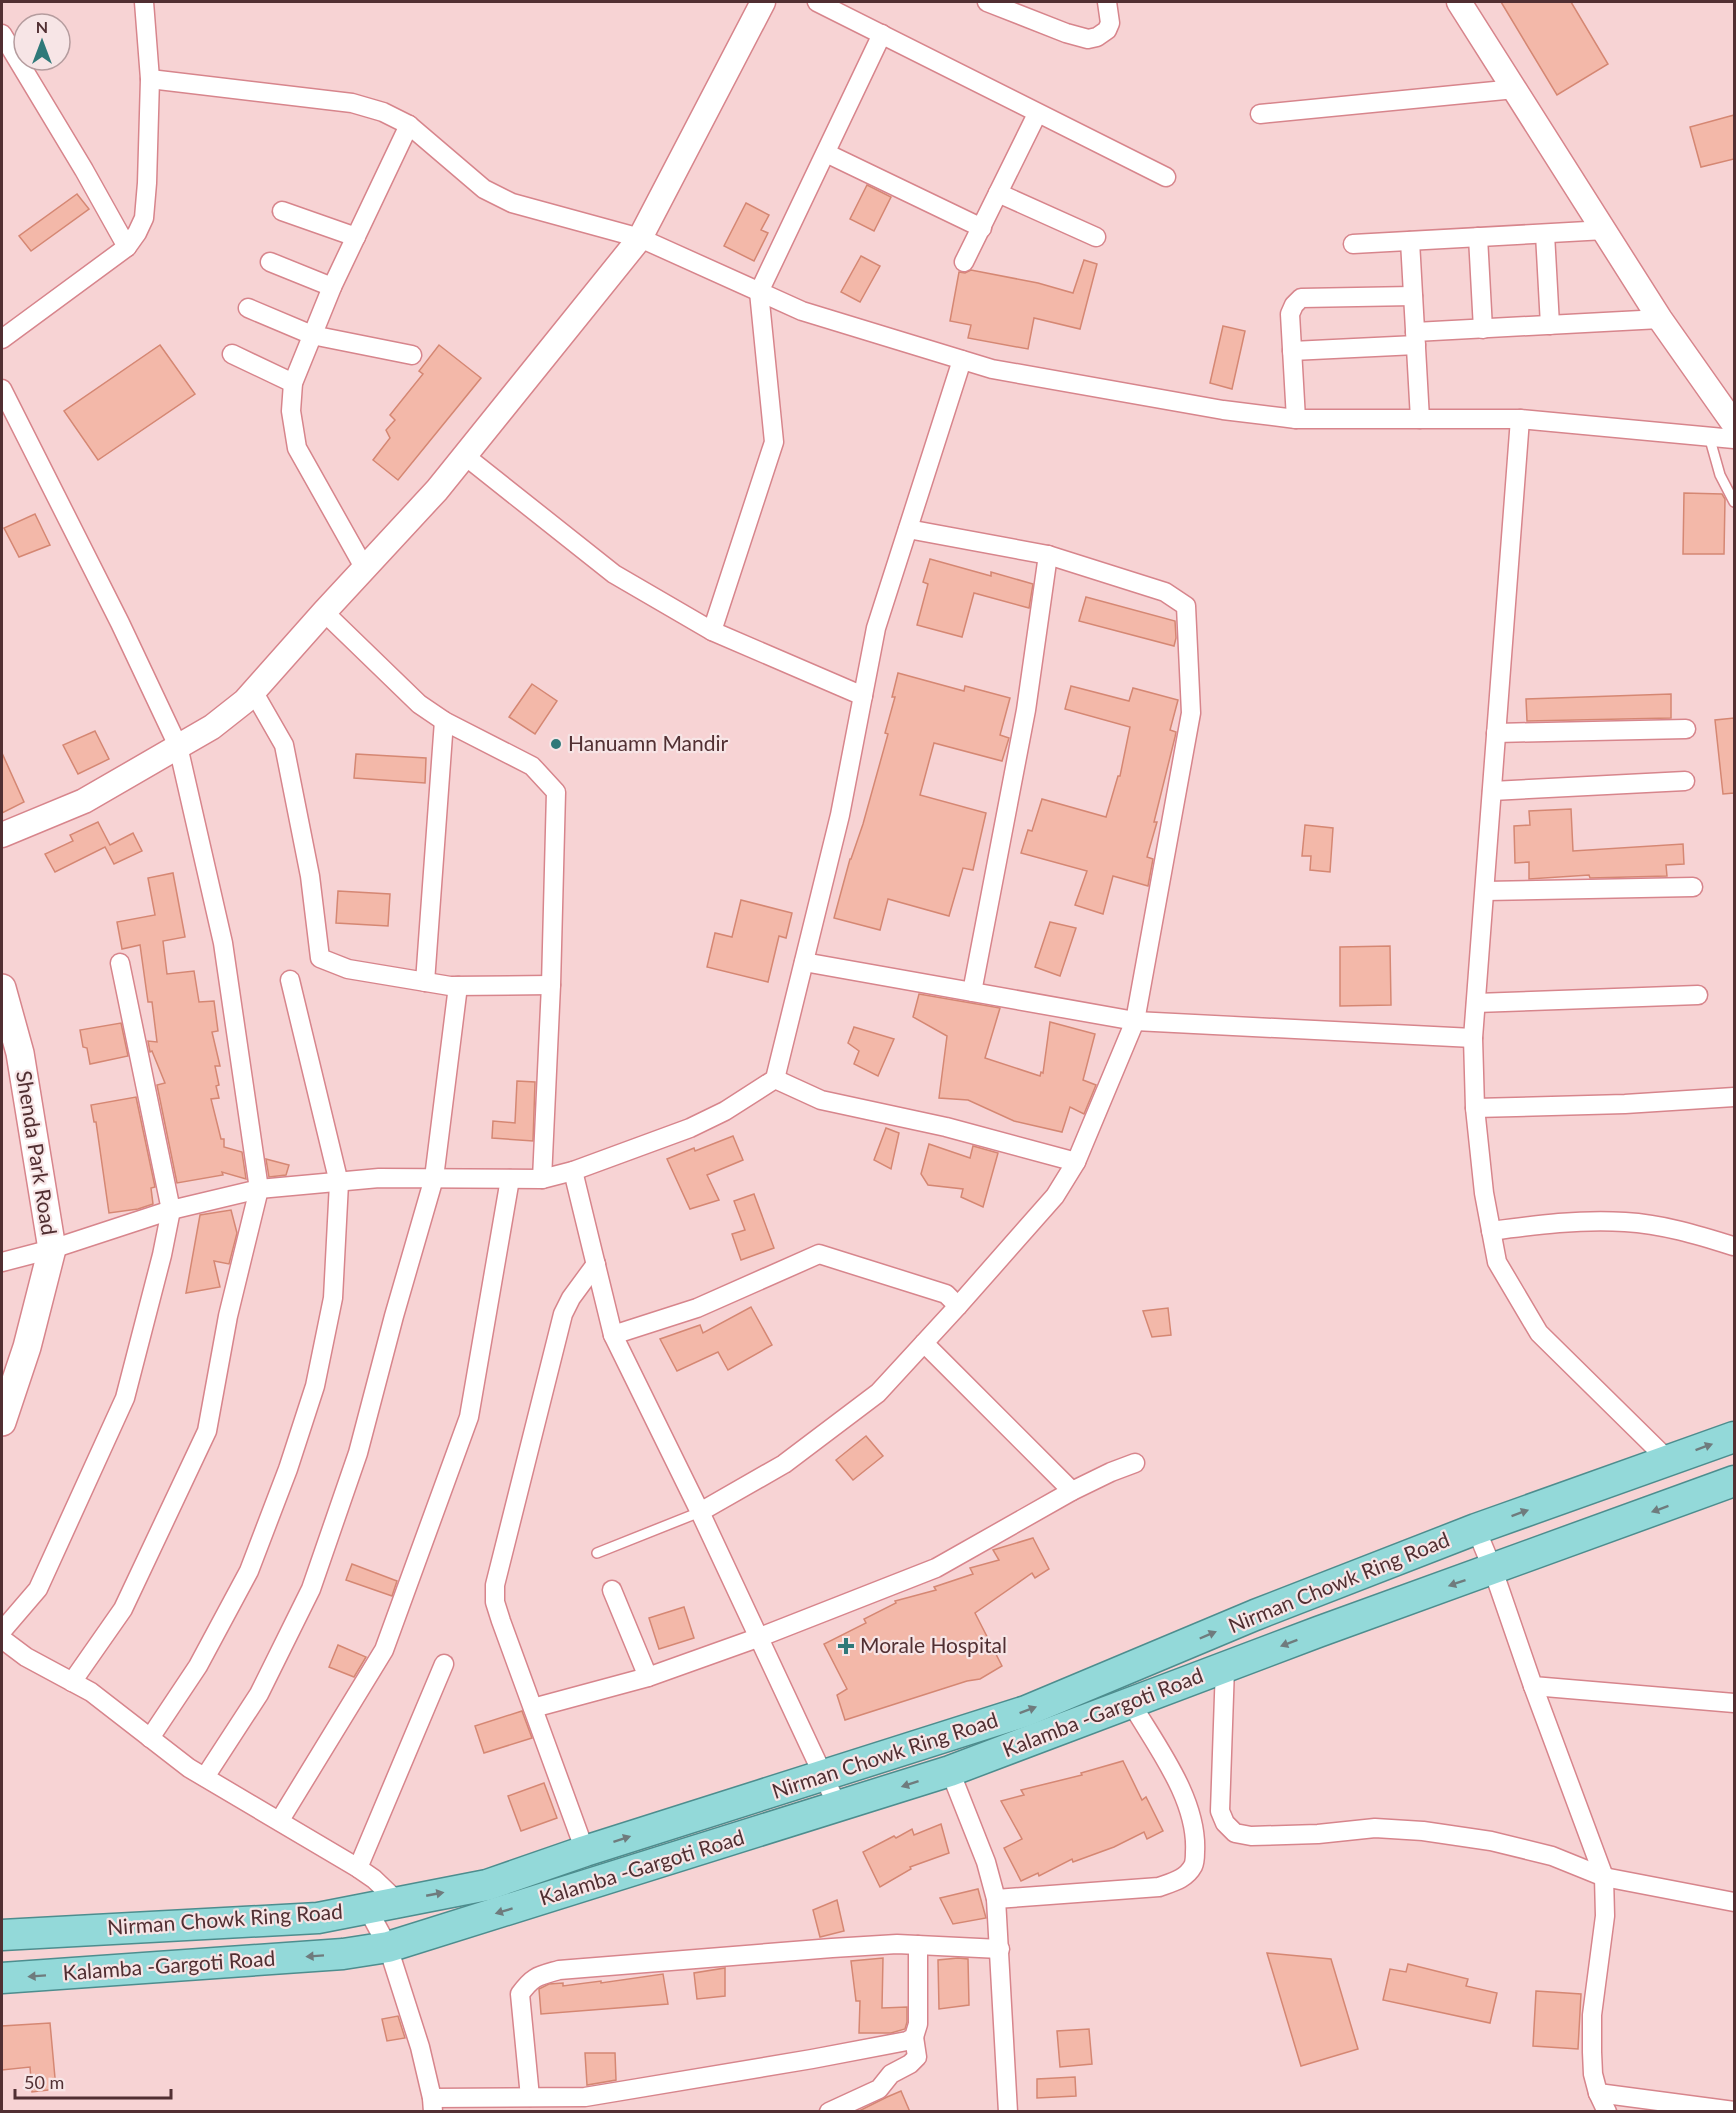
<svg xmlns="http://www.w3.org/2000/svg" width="1736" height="2113" viewBox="0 0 1736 2113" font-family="Lato,sans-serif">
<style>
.building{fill:#f3b8a9;stroke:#d58773;stroke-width:1.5}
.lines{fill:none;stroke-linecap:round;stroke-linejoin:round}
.service-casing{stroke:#d7858c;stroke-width:12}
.minor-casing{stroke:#d7858c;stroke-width:21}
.tertiary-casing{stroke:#d7858c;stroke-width:27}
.secondary-casing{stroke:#d7858c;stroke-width:30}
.primary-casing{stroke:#4d8d8e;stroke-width:33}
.service{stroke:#fff;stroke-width:9}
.minor{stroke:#fff;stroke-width:18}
.tertiary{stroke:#fff;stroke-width:24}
.secondary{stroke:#fff;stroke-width:27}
.primary{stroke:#93d9d9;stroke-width:30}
.oneway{fill:#6f7b7d}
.poi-dot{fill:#2f7979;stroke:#f7e5e6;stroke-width:2}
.labels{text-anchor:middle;stroke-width:4.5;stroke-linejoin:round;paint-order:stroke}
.poi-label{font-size:21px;fill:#512f32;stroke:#f7e5e6;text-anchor:start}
.street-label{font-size:21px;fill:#512f32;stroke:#f7e5e6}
</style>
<rect width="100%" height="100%" fill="#f7d3d4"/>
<g class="building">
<path d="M 1501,2 L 1571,2 L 1608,64 L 1557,95 Z"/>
<path d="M 1734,115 L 1734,159 L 1701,167 L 1690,127 Z"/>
<path d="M 867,185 L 891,197 L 874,231 L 850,219 Z"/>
<path d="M 77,194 L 89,209 L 31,251 L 19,236 Z"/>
<path d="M 746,203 L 769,215 L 761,230 L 768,233 L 754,261 L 724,246 Z"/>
<path d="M 861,256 L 880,266 L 860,302 L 841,292 Z"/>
<path d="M 1084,260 L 1097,264 L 1080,329 L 1034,318 L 1028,349 L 968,338 L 971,325 L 950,321 L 959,272 L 965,273 L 971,270 L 1038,283 L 1073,293 Z"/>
<path d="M 1223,326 L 1245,331 L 1232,389 L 1210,383 Z"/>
<path d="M 160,345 L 195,394 L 98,460 L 64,411 Z"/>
<path d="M 439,345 L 481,378 L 398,480 L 373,460 L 390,438 L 386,430 L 395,420 L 390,415 L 423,374 L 419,371 Z"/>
<path d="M 1684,493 L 1722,494 L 1725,499 L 1724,554 L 1683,554 Z"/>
<path d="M 35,514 L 50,545 L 19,557 L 4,528 Z"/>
<path d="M 930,559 L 991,576 L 991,572 L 1033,584 L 1029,608 L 974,593 L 962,637 L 917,625 L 928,584 L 923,582 Z"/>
<path d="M 1086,597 L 1175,621 L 1176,638 L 1174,646 L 1079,621 Z"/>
<path d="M 898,673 L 964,691 L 965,686 L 1010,698 L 1000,735 L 1009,738 L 1002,761 L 934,743 L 920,795 L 986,813 L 973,870 L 963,868 L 949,916 L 888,899 L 880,930 L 834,918 L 850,859 L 851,859 L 863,824 L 888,734 L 885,733 L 895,697 L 892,697 Z"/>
<path d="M 532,684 L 557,701 L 535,734 L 509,717 Z"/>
<path d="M 1071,686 L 1129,701 L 1133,688 L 1178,700 L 1170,730 L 1176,732 L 1175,737 L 1154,822 L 1157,822 L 1147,857 L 1153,859 L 1148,886 L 1113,876 L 1103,914 L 1075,905 L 1087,871 L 1021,853 L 1028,830 L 1032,831 L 1042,799 L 1106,817 L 1118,776 L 1120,776 L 1130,727 L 1065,709 Z"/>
<path d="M 1671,694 L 1671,718 L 1527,721 L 1526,699 Z"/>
<path d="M 1734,718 L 1734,793 L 1723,794 L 1715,720 Z"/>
<path d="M 95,731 L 109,759 L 78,774 L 63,745 Z"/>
<path d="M 2,753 L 24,802 L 2,813 Z"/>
<path d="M 356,754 L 426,758 L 425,783 L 354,778 Z"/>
<path d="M 1571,809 L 1573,851 L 1683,844 L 1684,864 L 1666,865 L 1667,876 L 1590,878 L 1589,875 L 1529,879 L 1529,862 L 1515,863 L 1514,826 L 1530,825 L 1529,811 Z"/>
<path d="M 98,822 L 110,845 L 133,833 L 142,851 L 114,864 L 105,847 L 55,872 L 45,854 L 73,841 L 70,835 Z"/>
<path d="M 1305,825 L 1333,828 L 1330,872 L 1310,870 L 1311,856 L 1302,856 Z"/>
<path d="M 173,873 L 185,937 L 163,941 L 167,974 L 194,971 L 199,1002 L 214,1001 L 218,1031 L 212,1032 L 220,1066 L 215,1066 L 219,1085 L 216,1086 L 219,1098 L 211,1099 L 221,1139 L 224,1139 L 224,1147 L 242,1152 L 246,1179 L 222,1172 L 223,1175 L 177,1183 L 157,1085 L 165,1083 L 152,1051 L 150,1052 L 148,1041 L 157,1042 L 152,1002 L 148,1002 L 140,945 L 122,949 L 117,922 L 155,915 L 148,878 Z"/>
<path d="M 338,891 L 390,894 L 388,926 L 336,923 Z"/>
<path d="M 741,900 L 792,913 L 786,938 L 779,936 L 768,982 L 707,967 L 715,933 L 732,937 Z"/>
<path d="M 1050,922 L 1076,928 L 1060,976 L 1035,967 Z"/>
<path d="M 1390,946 L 1391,1005 L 1340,1006 L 1340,947 Z"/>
<path d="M 919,994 L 1000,1008 L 985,1058 L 1040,1076 L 1041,1072 L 1043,1073 L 1050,1022 L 1095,1034 L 1083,1080 L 1096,1085 L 1084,1114 L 1070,1107 L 1062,1132 L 1014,1121 L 968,1100 L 939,1098 L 947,1036 L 913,1017 Z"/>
<path d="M 121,1023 L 128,1056 L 90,1064 L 87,1048 L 83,1047 L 80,1030 Z"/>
<path d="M 854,1027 L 894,1039 L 878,1076 L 854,1064 L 859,1051 L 848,1043 Z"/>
<path d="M 517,1081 L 535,1082 L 533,1141 L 492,1138 L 493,1121 L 515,1123 Z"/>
<path d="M 136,1097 L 155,1187 L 151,1188 L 153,1204 L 138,1209 L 109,1213 L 96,1122 L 94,1122 L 91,1105 Z"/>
<path d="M 886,1128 L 899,1133 L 891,1169 L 874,1160 Z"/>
<path d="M 733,1136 L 743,1160 L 707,1175 L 719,1200 L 690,1209 L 667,1159 L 694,1148 L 695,1151 Z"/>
<path d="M 929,1144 L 970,1158 L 973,1146 L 998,1153 L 983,1207 L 961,1197 L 963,1189 L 928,1185 L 921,1174 Z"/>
<path d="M 266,1159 L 289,1165 L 286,1175 L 269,1177 Z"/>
<path d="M 754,1194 L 774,1248 L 741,1260 L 732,1234 L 745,1230 L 734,1201 Z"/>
<path d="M 231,1210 L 237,1233 L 229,1264 L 214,1261 L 220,1287 L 186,1293 L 200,1215 Z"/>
<path d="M 751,1307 L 772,1345 L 728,1370 L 718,1352 L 677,1371 L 660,1339 L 700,1325 L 703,1333 Z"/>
<path d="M 1168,1308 L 1171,1335 L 1152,1337 L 1143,1311 Z"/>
<path d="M 866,1436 L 883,1456 L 853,1480 L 836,1460 Z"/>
<path d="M 1033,1538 L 1049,1569 L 1035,1578 L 1032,1573 L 975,1613 L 1002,1666 L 980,1679 L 967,1681 L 845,1720 L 837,1695 L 847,1689 L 824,1644 L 866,1623 L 864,1619 L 896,1603 L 895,1601 L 936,1590 L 934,1587 L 973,1574 L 970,1568 L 999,1560 L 993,1550 Z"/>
<path d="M 352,1564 L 397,1581 L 392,1596 L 346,1580 Z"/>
<path d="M 684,1607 L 694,1638 L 659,1649 L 649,1618 Z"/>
<path d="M 338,1645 L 366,1657 L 354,1677 L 329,1667 Z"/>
<path d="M 522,1711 L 532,1738 L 484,1753 L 475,1726 Z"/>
<path d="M 1123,1761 L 1142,1800 L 1146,1797 L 1163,1831 L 1147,1839 L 1144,1832 L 1114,1847 L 1073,1862 L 1072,1859 L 1039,1876 L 1038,1873 L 1021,1881 L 1004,1848 L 1022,1839 L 1001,1801 L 1024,1795 L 1021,1790 L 1082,1775 L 1081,1773 Z"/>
<path d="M 544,1783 L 557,1818 L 521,1831 L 508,1796 Z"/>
<path d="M 941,1824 L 949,1853 L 910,1867 L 911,1869 L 880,1887 L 863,1852 L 894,1836 L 896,1838 L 912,1829 L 914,1835 Z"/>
<path d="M 978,1889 L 986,1918 L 953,1924 L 940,1898 Z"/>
<path d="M 837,1900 L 844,1931 L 820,1937 L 813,1910 Z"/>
<path d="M 1267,1953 L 1331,1959 L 1358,2049 L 1301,2066 Z"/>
<path d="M 883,1958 L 882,2008 L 907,2007 L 907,2022 L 905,2029 L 891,2033 L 859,2033 L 860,2001 L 856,2001 L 851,1961 Z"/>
<path d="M 958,1958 L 968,1959 L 969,2005 L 939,2009 L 938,1960 Z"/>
<path d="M 1408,1964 L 1468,1979 L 1466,1986 L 1497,1993 L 1490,2023 L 1383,2000 L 1390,1969 L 1406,1972 Z"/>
<path d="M 725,1968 L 725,1996 L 697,1999 L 694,1973 Z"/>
<path d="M 663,1974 L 668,2004 L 541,2014 L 539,1989 L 549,1984 L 563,1983 L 563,1986 L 601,1981 L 601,1983 Z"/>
<path d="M 1536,1991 L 1581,1994 L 1578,2049 L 1533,2046 Z"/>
<path d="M 398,2016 L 405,2038 L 387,2041 L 382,2019 Z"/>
<path d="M 50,2023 L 56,2089 L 32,2092 L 30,2067 L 2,2070 L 2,2026 Z"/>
<path d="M 1089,2029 L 1092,2064 L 1060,2067 L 1057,2031 Z"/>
<path d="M 585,2053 L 615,2053 L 616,2080 L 587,2085 Z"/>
<path d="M 1075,2077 L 1076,2096 L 1037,2098 L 1037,2079 Z"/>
<path d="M 901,2091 L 910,2112 L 857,2112 L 887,2097 Z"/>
</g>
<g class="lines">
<g class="service-casing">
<g id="service">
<path d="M 1709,436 L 1720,475 L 1734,502"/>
<path d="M 597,1553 L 700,1512"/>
</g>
</g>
<g class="minor-casing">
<g id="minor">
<path d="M 817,2 L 1166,177"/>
<path d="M 987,2 L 1066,33 L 1088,39 L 1097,37 L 1107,30 L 1110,23 L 1107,2"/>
<path d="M 2,34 L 84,170 L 127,247"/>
<path d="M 150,79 L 352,103 L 383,112 L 409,125 L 484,189 L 512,203 L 640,238 L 802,311 L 992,369 L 1223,410 L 1296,419 L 1520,419 L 1734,439"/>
<path d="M 1260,114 L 1515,89"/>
<path d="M 826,153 L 982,228"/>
<path d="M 998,193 L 1096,237"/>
<path d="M 282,211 L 356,237"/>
<path d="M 1545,234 L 1550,325"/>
<path d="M 1478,237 L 1483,329"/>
<path d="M 1410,241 L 1420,419"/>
<path d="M 1353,244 L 1605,230"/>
<path d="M 270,262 L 332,287"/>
<path d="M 964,262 L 1037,114"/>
<path d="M 248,308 L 312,335 L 412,355"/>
<path d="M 1415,332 L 1660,319"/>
<path d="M 2,339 L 127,247 L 137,233 L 144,218 L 147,183 L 150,79 L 144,2"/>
<path d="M 1292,351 L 1416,345"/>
<path d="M 232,354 L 293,383"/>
<path d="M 2,389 L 120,623 L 178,746 L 223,943 L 259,1189 L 228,1316 L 207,1431 L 123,1609 L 72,1682"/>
<path d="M 1296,419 L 1290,314 L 1294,305 L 1301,298 L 1413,296"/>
<path d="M 1520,419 L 1473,1038 L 1475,1108 L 1484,1193 L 1497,1262 L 1539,1333 L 1668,1460"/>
<path d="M 464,455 L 614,574 L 712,631 L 863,696"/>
<path d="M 365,569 L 297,448 L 291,411 L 293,383 L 332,287 L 409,125"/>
<path d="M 324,612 L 419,704 L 444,721 L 532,766 L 556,792 L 551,985 L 542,1179"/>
<path d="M 712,631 L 774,442 L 759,292 L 882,34"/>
<path d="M 253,691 L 284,745 L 310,876 L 320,958 L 348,969 L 450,986 L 551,985"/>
<path d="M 1496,733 L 1686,729"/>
<path d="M 1492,791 L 1685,781"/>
<path d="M 1485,891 L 1693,887"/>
<path d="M 804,962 L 1135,1021 L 1473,1038"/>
<path d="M 425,982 L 444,721"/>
<path d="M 972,992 L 1026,710 L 1048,555"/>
<path d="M 1476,1003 L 1698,995"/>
<path d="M 775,1079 L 821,1100 L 946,1127 L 1076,1162"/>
<path d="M 1475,1108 L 1625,1104 L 1734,1097"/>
<path d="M 573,1171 L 613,1335 L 700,1512 L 838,1807"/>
<path d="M 1491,1231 C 1536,1225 1580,1219 1625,1222 C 1662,1224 1698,1235 1733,1246"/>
<path d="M 2,1262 L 52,1249 L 171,1210 L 259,1189 L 379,1178 L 542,1179 L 573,1171 L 690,1128 L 725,1111 L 775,1079 L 840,815 L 876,628 L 962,360"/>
<path d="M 613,1335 L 697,1308 L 819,1254 L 946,1294 L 958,1306"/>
<path d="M 924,1343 L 1072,1491"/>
<path d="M 700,1512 L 784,1464 L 878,1393 L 958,1306 L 1055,1196 L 1076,1162 L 1135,1021 L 1191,713 L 1186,606 L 1165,592 L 1048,555 L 908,529"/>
<path d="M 1476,1529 L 1493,1570 L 1533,1686 L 1734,1703"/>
<path d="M 612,1590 L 648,1677"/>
<path d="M 2,1631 L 38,1589 L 125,1398 L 162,1255 L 171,1210 L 120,963"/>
<path d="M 2,1639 L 26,1657 L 91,1692 L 189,1768 L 358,1868 L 374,1879 L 398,1902"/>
<path d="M 1225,1667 L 1220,1811 L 1225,1823 L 1235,1833 L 1251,1836 L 1318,1834 L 1375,1828 L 1423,1831 L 1491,1841 L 1552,1856 L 1604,1877 L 1734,1902"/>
<path d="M 1533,1686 L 1604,1877 L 1605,1916 L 1592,2015 L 1592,2052 L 1593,2074 L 1598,2093 L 1607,2112"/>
<path d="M 533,1708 L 648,1677 L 760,1637 L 936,1568 L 1072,1491 L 1111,1472 L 1135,1463"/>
<path d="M 150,1738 L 198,1666 L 249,1571 L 288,1469 L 315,1386 L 333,1298 L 339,1183 L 290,980"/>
<path d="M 950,1771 L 986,1862 L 996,1899 L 1008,2112"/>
<path d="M 205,1777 L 259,1694 L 311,1589 L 358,1453 L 394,1316 L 434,1178 L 458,986"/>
<path d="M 280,1820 L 384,1650 L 469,1417 L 510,1179"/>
<path d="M 585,1851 L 501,1621 L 495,1602 L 495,1585 L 563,1314 L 571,1298 L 596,1264"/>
<path d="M 358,1868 L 444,1664"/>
<path d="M 996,1899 L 1159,1887 C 1173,1882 1186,1879 1193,1866 C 1195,1862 1195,1857 1195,1852 C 1198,1800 1157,1747 1131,1703"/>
<path d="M 367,1908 L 388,1947 L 420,2047 L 432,2098 L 433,2112"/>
<path d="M 1598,2093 L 1734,2111"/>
<path d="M 530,2097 L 520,1994 C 533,1976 538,1976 559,1970 L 832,1948 L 897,1944 L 1000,1949"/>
<path d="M 432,2098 L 585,2097 L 812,2059 L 907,2041 L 914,2037 L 918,2024 L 918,1945"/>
<path d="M 829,2112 L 879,2089 L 891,2074 L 910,2064 L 917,2057 L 914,2037"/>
</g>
</g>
<g class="tertiary-casing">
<g id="tertiary">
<path d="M 1459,2 L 1660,319 L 1734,424"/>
<path d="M 2,835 L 84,801 L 212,727 L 245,701 L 324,612 L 437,490 L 640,238 L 763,2"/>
</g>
</g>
<g class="secondary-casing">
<path id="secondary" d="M 2,988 L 20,1053 L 52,1249 L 27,1347 L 2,1422"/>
</g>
<g class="primary-casing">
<g id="primary">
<path d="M 2,1935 L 318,1918 L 487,1885 L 585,1851 L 1026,1711 L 1255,1615 L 1476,1529 L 1734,1437"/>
<path d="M 2,1978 L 343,1954 L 388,1947 L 950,1771 L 1318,1632 L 1734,1481"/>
</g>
</g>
<use href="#service" class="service"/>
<use href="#minor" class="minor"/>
<use href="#tertiary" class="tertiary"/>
<use href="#secondary" class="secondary"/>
<use href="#primary" class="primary"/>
</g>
<defs><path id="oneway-solid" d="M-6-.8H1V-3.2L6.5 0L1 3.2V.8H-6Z" transform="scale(1.5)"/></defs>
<g class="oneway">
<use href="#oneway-solid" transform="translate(1704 1447) rotate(-20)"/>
<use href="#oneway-solid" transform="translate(1660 1509) rotate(160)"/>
<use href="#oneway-solid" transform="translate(1520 1513) rotate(-20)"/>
<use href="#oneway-solid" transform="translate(1457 1583) rotate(161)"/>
<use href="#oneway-solid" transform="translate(1208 1635) rotate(-23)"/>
<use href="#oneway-solid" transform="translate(1289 1643) rotate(159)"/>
<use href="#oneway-solid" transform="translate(1028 1710) rotate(-21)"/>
<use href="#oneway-solid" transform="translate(910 1784) rotate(162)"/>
<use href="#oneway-solid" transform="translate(622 1839) rotate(-18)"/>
<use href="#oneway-solid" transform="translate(435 1894) rotate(-11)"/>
<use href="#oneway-solid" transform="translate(504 1911) rotate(163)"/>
<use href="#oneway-solid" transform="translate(315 1956) rotate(176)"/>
<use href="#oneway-solid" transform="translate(37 1976) rotate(176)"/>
</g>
<g class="poi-dot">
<circle cx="556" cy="744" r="6"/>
<path d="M843 1637h6v6h6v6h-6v6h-6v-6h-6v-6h6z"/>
</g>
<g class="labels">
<g class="poi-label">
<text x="568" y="751">Hanuamn Mandir</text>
<text x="860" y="1653">Morale Hospital</text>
</g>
<g class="street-label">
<text transform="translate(36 1153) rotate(81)" y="7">Shenda Park Road</text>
<text transform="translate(1339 1583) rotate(-22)" y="7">Nirman Chowk Ring Road</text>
<text transform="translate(1103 1713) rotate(-21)" y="7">Kalamba -Gargoti Road</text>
<text transform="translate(885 1756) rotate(-18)" y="7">Nirman Chowk Ring Road</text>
<text transform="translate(642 1868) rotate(-17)" y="7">Kalamba -Gargoti Road</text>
<text transform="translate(225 1920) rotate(-4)" y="7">Nirman Chowk Ring Road</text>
<text transform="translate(169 1966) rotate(-4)" y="7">Kalamba -Gargoti Road</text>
</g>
</g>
<rect width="1736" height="2113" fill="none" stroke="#512f32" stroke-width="6"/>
<g transform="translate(42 42)"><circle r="28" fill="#f7e5e6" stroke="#b59c9e" stroke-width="1.5"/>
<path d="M0-4.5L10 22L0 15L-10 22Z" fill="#2f7979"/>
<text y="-9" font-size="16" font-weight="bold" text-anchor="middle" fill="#512f32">N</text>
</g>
<path d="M15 2089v9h156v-9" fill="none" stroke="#512f32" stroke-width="3"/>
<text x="24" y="2089" font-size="18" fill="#512f32" stroke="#f7e5e6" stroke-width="4.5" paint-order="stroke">50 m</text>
</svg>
